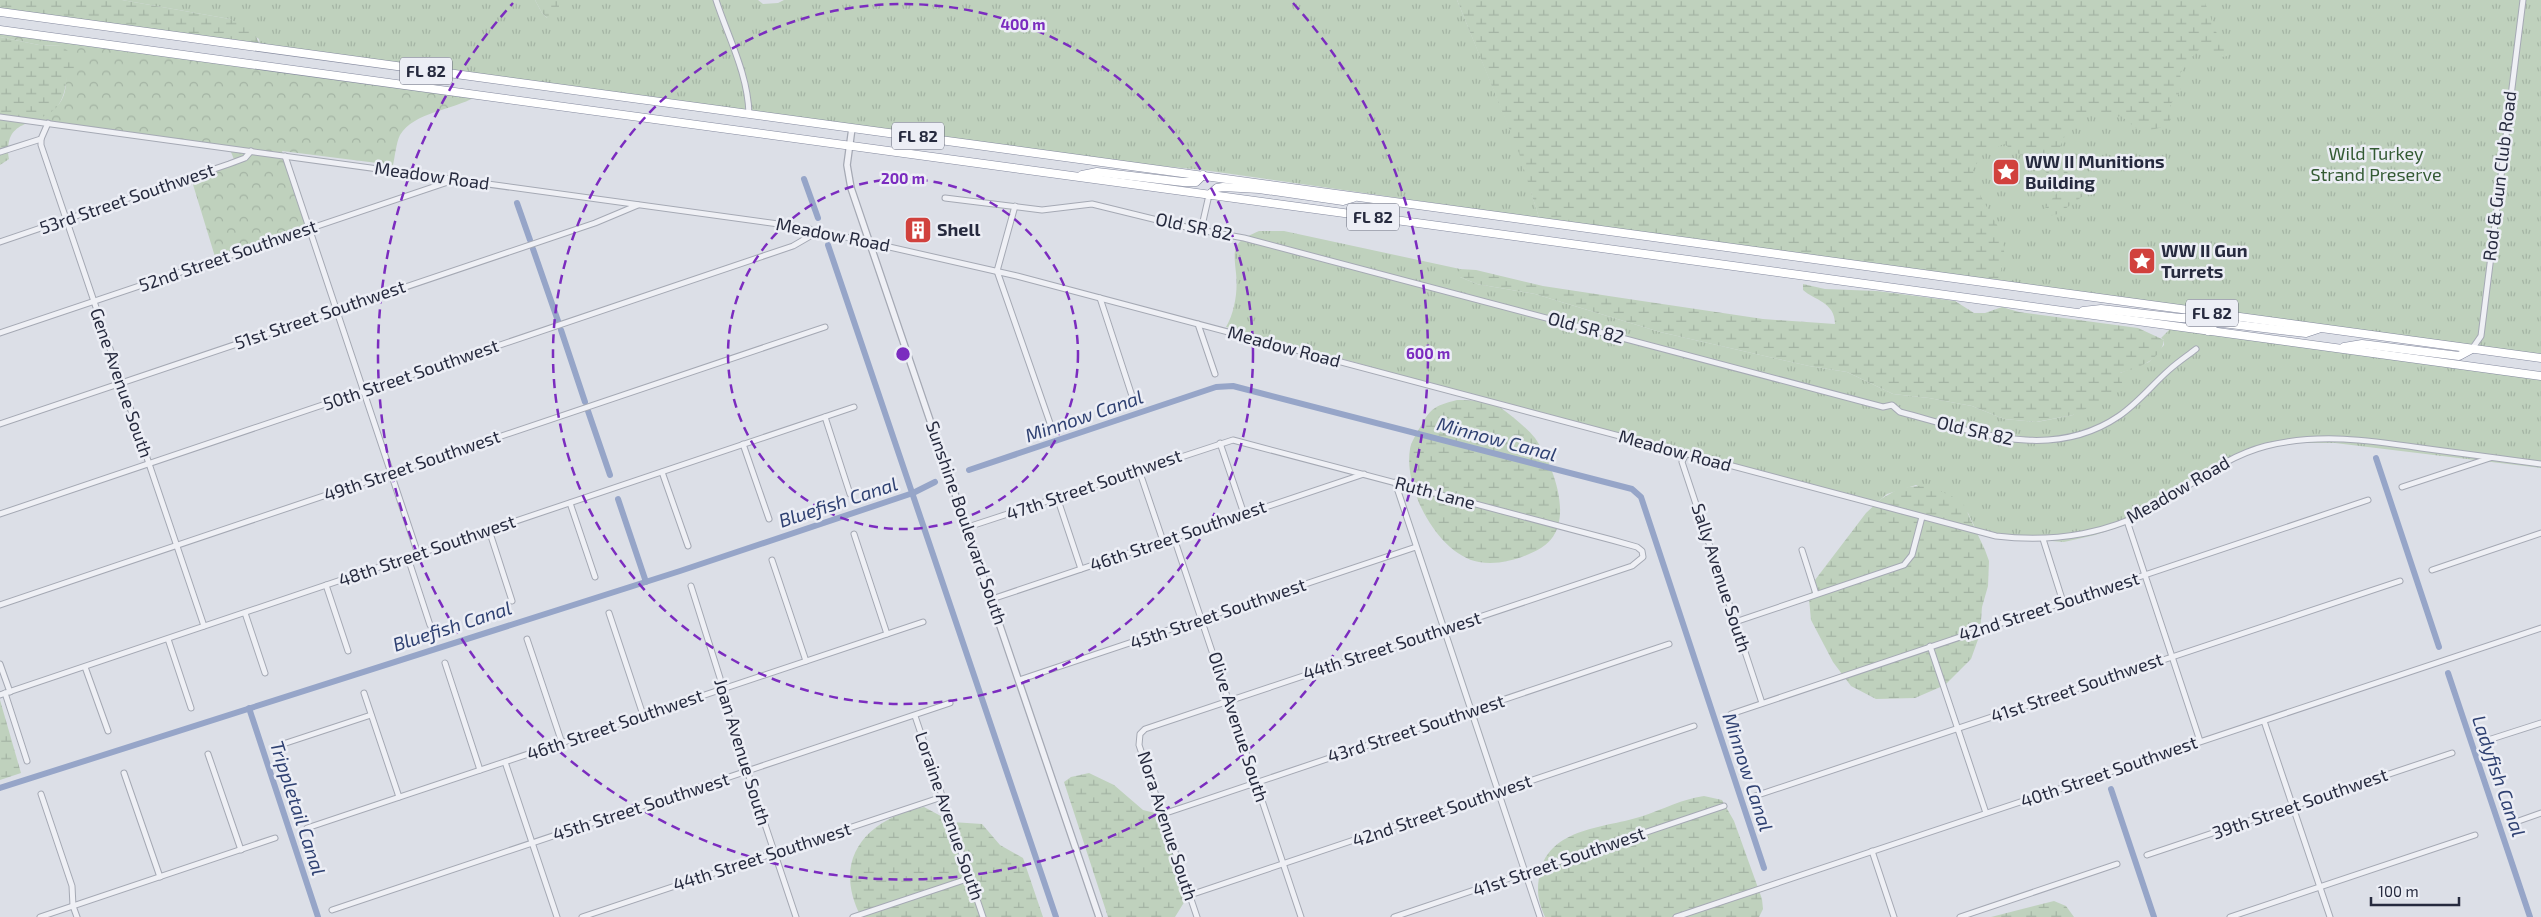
<svg xmlns="http://www.w3.org/2000/svg" width="2541" height="917" viewBox="0 0 2541 917" font-family="'Exo 2',sans-serif">
<style>
.grass{fill:url(#grass-tufts)}
.forest{fill:url(#forest-crowns)}
.wetland{fill:url(#wetland-marsh)}
.lines{fill:none;stroke-linecap:round;stroke-linejoin:round}
.canal{stroke:#96a5c8;stroke-width:6}
.minor-casing{stroke:#a5a9b4;stroke-width:7}
.tertiary-casing{stroke:#a5a9b4;stroke-width:8}
.trunk-casing{stroke:#84899e;stroke-width:9}
.minor{stroke:#eff0f5;stroke-width:5}
.tertiary{stroke:#eff0f5;stroke-width:5.5}
.trunk{stroke:#fff;stroke-width:8}
.ring{fill:none;stroke:#7b2cbf;stroke-width:2.5;stroke-dasharray:9 6}
.labels{text-anchor:middle;stroke-width:5;stroke-linejoin:round;paint-order:stroke}
.shield{fill:#eceef5;stroke:#616575;stroke-width:1}
.shield-label{font-size:16px;font-weight:bold;fill:#262a3e}
.park-label{font-size:18px;fill:#335a33;stroke:#eceef5}
.poi-label{font-size:18px;font-weight:bold;fill:#262a3e;stroke:#eceef5;text-anchor:start}
.street-label{font-size:18px;fill:#262a3e;stroke:#eceef5}
.water-label{font-size:19px;font-style:italic;fill:#2f4172;stroke:#eceef5}
.centre{fill:#7b2cbf;stroke:#eceef5;stroke-width:2.5}
.ring-label{font-size:15px;text-anchor:middle;font-weight:bold;fill:#7b2cbf;stroke:#eceef5;stroke-width:5;stroke-linejoin:round;paint-order:stroke}
</style>
<defs>
<pattern id="grass-tufts" width="24" height="20" patternUnits="userSpaceOnUse" patternTransform="scale(1.25)"><rect width="24" height="20" fill="#bfd1bd"/><path d="M3 7l-1-3M5 7V3M7 7l1-3M15 17l-1-3M17 17v-4M19 17l1-3" fill="none" stroke="#a4b4a4"/></pattern>
<pattern id="forest-crowns" width="20" height="18" patternUnits="userSpaceOnUse" patternTransform="scale(1.25)"><rect width="20" height="18" fill="#bfd1bd"/><path d="M2 6a3 3 0 1 1 6 0M12 15a3 3 0 1 1 6 0" fill="none" stroke="#a4b4a4"/></pattern>
<pattern id="wetland-marsh" width="20" height="14" patternUnits="userSpaceOnUse" patternTransform="scale(1.25)"><rect width="20" height="14" fill="#bfd1bd"/><path d="M1 5h8M5 5V1M11 12h8M15 12V8" fill="none" stroke="#a4b4a4"/></pattern>
</defs>
<rect width="100%" height="100%" fill="#dcdfe7"/>
<g class="grass">
<path d="M 122,0 L 535,0 L 542,13 L 547,18 L 559,0 L 758,0 L 763,4 L 778,3 L 784,0 L 1457,0 L 1514,139 L 1468,0 L 2541,0 L 2541,355 L 1997,281 L 1998,278 L 1531,191 L 1539,218 L 1203,170 L 1141,164 L 260,45 L 259,39 L 230,19 Z"/>
<path d="M 1259,231 L 1284,231 L 1460,269 L 1460,277 L 1477,284 L 1535,294 L 1660,332 L 1809,366 L 1847,372 L 1893,394 L 1929,398 L 1972,406 L 2004,419 L 2037,422 L 2073,415 L 2120,373 L 2149,362 L 2164,345 L 2164,340 L 2161,338 L 2170,329 L 2541,380 L 2541,468 L 2335,443 L 2286,443 L 2235,458 L 2183,489 L 2140,520 L 2095,535 L 2064,542 L 1986,536 L 1978,534 L 1968,513 L 1916,485 L 1887,494 L 1874,505 L 1226,327 C 1235,312 1238,290 1236,273 C 1233,247 1233,242 1259,231 Z"/>
</g>
<path class="forest" d="M 0,33 L 475,97 C 453,110 414,112 400,135 C 396,143 395,157 393,165 L 282,151 L 307,229 L 216,260 L 191,178 L 235,162 L 229,147 L 28,121 C 37,117 46,114 53,109 C 73,97 65,64 62,46 L 39,45 L 0,37 Z"/>
<g class="wetland">
<path d="M 0,0 L 122,0 L 230,19 L 254,32 L 260,45 L 0,9 Z"/>
<path d="M 535,0 L 559,0 C 560,10 557,15 547,18 L 542,13 Z"/>
<path d="M 1457,0 L 2204,0 L 2216,32 L 2231,50 L 2228,56 L 2221,57 L 2202,48 C 2196,50 2183,68 2180,74 C 2183,86 2180,97 2170,104 L 2171,119 L 2167,126 C 2138,133 2145,135 2121,116 L 2106,119 L 2093,113 L 2086,112 C 2071,122 2063,136 2058,154 L 2063,168 L 2084,189 L 2083,196 L 2058,214 L 2044,217 L 2044,210 L 2058,191 C 2049,165 2023,159 2004,144 L 1984,153 L 1973,169 C 1977,214 2021,228 1997,281 L 1539,218 L 1519,153 Z"/>
<path d="M 0,37 L 39,45 L 62,46 L 74,56 L 75,70 L 67,75 C 66,86 64,100 55,109 C 35,127 3,118 9,159 L 0,165 Z"/>
<path d="M 1460,269 L 1476,270 L 1543,286 L 1622,298 L 1763,319 L 1835,324 C 1835,302 1814,300 1803,290 L 1803,284 L 1825,289 L 1877,291 L 1955,301 L 1974,313 L 1985,313 L 2002,307 L 2019,312 L 2138,328 L 2164,340 C 2161,361 2137,368 2120,373 L 2123,387 L 2109,398 L 2073,415 L 2036,422 L 2004,419 L 1972,406 L 1929,398 L 1893,394 L 1847,372 L 1809,366 L 1660,332 L 1535,294 L 1477,284 L 1460,277 Z"/>
<path d="M 1457,400 C 1471,400 1488,401 1501,408 C 1512,416 1527,428 1535,438 C 1553,464 1578,526 1541,548 C 1524,558 1499,566 1479,562 C 1438,555 1403,488 1410,449 C 1411,442 1416,435 1419,429 C 1423,422 1428,412 1435,408 C 1441,404 1450,402 1457,400 Z"/>
<path d="M 1927,485 L 1962,501 L 1985,550 L 1989,561 L 1988,586 L 1982,607 L 1980,634 L 1971,659 L 1945,685 L 1915,698 L 1876,699 L 1851,686 L 1833,662 L 1811,620 L 1809,599 L 1815,580 L 1866,513 L 1881,499 L 1900,488 Z"/>
<path d="M 0,700 L 21,773 L 0,780 Z"/>
<path d="M 1089,773 L 1114,785 L 1143,810 L 1159,814 L 1188,896 L 1175,917 L 1108,917 L 1064,782 L 1071,777 Z"/>
<path d="M 1704,796 L 1722,800 L 1734,821 L 1762,899 L 1763,909 L 1759,917 L 1545,917 C 1538,901 1536,890 1540,873 C 1549,827 1607,828 1643,816 C 1664,809 1682,799 1704,796 Z"/>
<path d="M 924,807 L 952,822 L 982,824 L 1000,845 L 1023,858 L 1043,917 L 861,917 C 831,859 866,819 924,807 Z"/>
<path d="M 2054,901 L 2066,906 L 2074,917 L 1991,917 Z"/>
</g>
<g class="lines">
<g class="canal">
<path d="M 804,179 L 818,218"/>
<path d="M 517,203 L 530,240"/>
<path d="M 828,245 L 1056,917"/>
<path d="M 533,249 L 558,321"/>
<path d="M 561,330 L 585,402"/>
<path d="M 588,411 L 610,475"/>
<path d="M 2376,458 L 2439,647"/>
<path d="M 969,470 L 1216,387 L 1233,386 L 1632,489 L 1641,497 L 1764,868"/>
<path d="M 618,499 L 646,582"/>
<path d="M 2448,673 L 2530,917"/>
<path d="M 249,708 L 318,917"/>
<path d="M 0,788 L 680,571 L 913,493 L 935,482"/>
<path d="M 2111,789 L 2154,917"/>
</g>
<g class="minor-casing">
<g id="minor">
<path d="M 716,0 C 728,37 748,74 749,114"/>
<path d="M 0,117 L 793,226 L 819,231 L 1017,276 L 1996,536 C 2054,543 2114,534 2163,502 C 2197,481 2227,456 2266,446 C 2319,433 2368,440 2421,448 C 2461,453 2501,459 2541,464"/>
<path d="M 41,139 L 41,145 L 204,626"/>
<path d="M 0,152 L 41,139 L 48,123"/>
<path d="M 285,156 L 418,554"/>
<path d="M 945,198 L 1042,210 L 1092,204 L 1194,229 L 1244,238 L 1883,407 L 1892,405 L 1900,412 C 1973,431 2050,463 2119,416 C 2138,403 2152,385 2169,370 C 2178,362 2187,356 2196,349"/>
<path d="M 1015,206 L 997,271 L 1051,426"/>
<path d="M 1201,230 L 1209,195"/>
<path d="M 0,242 L 229,164 L 245,158 L 251,151"/>
<path d="M 1100,298 L 1133,399"/>
<path d="M 1198,324 L 1215,374"/>
<path d="M 0,333 L 454,180"/>
<path d="M 2472,349 L 2481,336 L 2523,0"/>
<path d="M 825,417 L 850,494"/>
<path d="M 0,424 L 595,223 L 638,205"/>
<path d="M 1220,443 L 1244,514"/>
<path d="M 743,444 L 769,519"/>
<path d="M 1686,454 L 1682,462 L 1762,703"/>
<path d="M 1139,470 L 1163,541"/>
<path d="M 662,472 L 688,546"/>
<path d="M 1395,482 L 1540,917"/>
<path d="M 2402,487 L 2490,458"/>
<path d="M 1057,497 L 1081,569"/>
<path d="M 570,503 L 595,577"/>
<path d="M 0,514 L 793,246 L 819,231"/>
<path d="M 2127,521 L 2200,741"/>
<path d="M 968,527 L 1233,440 L 1612,540 L 1637,547 L 1642,551 L 1643,557 L 1632,566 L 1145,729 L 1140,734 L 1139,745 L 1197,917"/>
<path d="M 489,530 L 512,601"/>
<path d="M 854,534 L 887,634"/>
<path d="M 1174,538 L 1301,917"/>
<path d="M 2043,539 L 2063,602"/>
<path d="M 1802,550 L 1816,594"/>
<path d="M 408,558 L 430,625"/>
<path d="M 772,560 L 806,661"/>
<path d="M 2432,570 L 2541,533"/>
<path d="M 326,585 L 348,651"/>
<path d="M 691,586 L 720,678 L 720,690 L 796,917"/>
<path d="M 992,599 L 1364,474"/>
<path d="M 0,605 L 825,327"/>
<path d="M 245,613 L 265,673"/>
<path d="M 609,613 L 643,715"/>
<path d="M 1735,622 L 1904,565 L 1912,555 L 1922,517"/>
<path d="M 168,639 L 191,708"/>
<path d="M 527,639 L 562,743"/>
<path d="M 1930,646 L 1986,813"/>
<path d="M 445,663 L 480,770"/>
<path d="M 0,664 L 10,692"/>
<path d="M 85,667 L 108,731"/>
<path d="M 1019,680 L 1416,547"/>
<path d="M 5,693 L 27,761"/>
<path d="M 364,693 L 399,797"/>
<path d="M 0,695 L 854,407"/>
<path d="M 1731,714 L 2368,500"/>
<path d="M 915,716 L 983,917"/>
<path d="M 2264,721 L 2330,917"/>
<path d="M 2482,742 L 2541,723"/>
<path d="M 283,744 L 371,715"/>
<path d="M 208,754 L 241,850"/>
<path d="M 505,762 L 557,917"/>
<path d="M 124,773 L 160,877"/>
<path d="M 41,794 L 72,886 L 73,906 L 77,917"/>
<path d="M 1755,796 L 2400,581"/>
<path d="M 1163,814 L 1669,644"/>
<path d="M 2510,824 L 2541,813"/>
<path d="M 307,828 L 923,622"/>
<path d="M 1872,851 L 1894,917"/>
<path d="M 2147,855 L 2452,753"/>
<path d="M 1190,895 L 1694,726"/>
<path d="M 332,910 L 950,703"/>
<path d="M 40,917 L 275,838"/>
<path d="M 582,917 L 942,797"/>
<path d="M 853,917 L 970,878"/>
<path d="M 1394,917 L 1724,806"/>
<path d="M 1676,917 L 2541,628"/>
<path d="M 1960,917 L 2117,864"/>
<path d="M 2230,917 L 2475,835"/>
</g>
</g>
<g class="tertiary-casing">
<path id="tertiary" d="M 852,128 L 847,165 L 851,188 L 1099,917"/>
</g>
<g class="trunk-casing">
<g id="trunk">
<path d="M 0,12 L 2541,358"/>
<path d="M 0,30 L 2541,376"/>
<path d="M 1082,175 L 1097,172 L 1183,182 L 1196,182 L 1203,175"/>
<path d="M 1209,195 L 1217,188 L 1223,187 L 1259,189 L 1343,201 L 1353,198"/>
<path d="M 2083,311 L 2101,309 L 2180,318 L 2187,318 L 2195,311"/>
<path d="M 2208,331 L 2215,323 L 2222,323 L 2306,333 L 2318,329"/>
<path d="M 2344,347 L 2362,344 L 2459,356 L 2472,349"/>
</g>
</g>
<use href="#minor" class="minor"/>
<use href="#tertiary" class="tertiary"/>
<use href="#trunk" class="trunk"/>
</g>
<g class="ring">
<circle cx="903" cy="354" r="175"/>
<circle cx="903" cy="354" r="350"/>
<path d="M1293 3A525 525 0 1 1 513 3"/>
</g>
<defs>
<g id="sight-square" transform="scale(1.4375)"><rect x="-9" y="-9" width="18" height="18" rx="4" fill="#d1413d" stroke="#eceef5"/><path d="M0-6L1.8-2.2L6-1.7L2.9 1.2L3.7 5.4L0 3.3L-3.7 5.4L-2.9 1.2L-6-1.7L-1.8-2.2Z" fill="#fff"/></g>
<g id="building-square" transform="scale(1.4375)"><rect x="-9" y="-9" width="18" height="18" rx="4" fill="#d1413d" stroke="#eceef5"/><path d="M-4-6H4V6H1V3H-1V6H-4ZM-2.5-4.3h1.7v1.8h-1.7ZM.8-4.3h1.7v1.8H.8ZM-2.5-1h1.7V.8h-1.7ZM.8-1h1.7V.8H.8Z" fill="#fff"/></g>
</defs>
<g fill-rule="evenodd">
<use href="#sight-square" x="2006" y="172"/>
<use href="#building-square" x="918" y="230"/>
<use href="#sight-square" x="2142" y="261"/>
</g>
<g class="labels">
<g class="shield">
<rect x="400" y="57.5" width="52" height="27" rx="4"/>
<rect x="892" y="122.5" width="52" height="27" rx="4"/>
<rect x="1347" y="203.5" width="52" height="27" rx="4"/>
<rect x="2186" y="299.5" width="52" height="27" rx="4"/>
</g>
<g class="shield-label">
<text x="426" y="77">FL 82</text>
<text x="918" y="142">FL 82</text>
<text x="1373" y="223">FL 82</text>
<text x="2212" y="319">FL 82</text>
</g>
<g class="park-label">
<text x="2376" y="160">Wild Turkey<tspan x="2376" dy="21">Strand Preserve</tspan></text>
</g>
<g class="poi-label">
<text x="2025" y="168">WW II Munitions<tspan x="2025" dy="21">Building</tspan></text>
<text x="937" y="236">Shell</text>
<text x="2161" y="257">WW II Gun<tspan x="2161" dy="21">Turrets</tspan></text>
</g>
<g class="street-label">
<text transform="translate(432 176) rotate(8)" y="6">Meadow Road</text>
<text transform="translate(2500 176) rotate(-83)" y="6">Rod &amp; Gun Club Road</text>
<text transform="translate(127 199) rotate(-19)" y="6">53rd Street Southwest</text>
<text transform="translate(1194 227) rotate(12)" y="6">Old SR 82</text>
<text transform="translate(833 235) rotate(11)" y="6">Meadow Road</text>
<text transform="translate(228 256) rotate(-19)" y="6">52nd Street Southwest</text>
<text transform="translate(320 315) rotate(-19)" y="6">51st Street Southwest</text>
<text transform="translate(1586 328) rotate(15)" y="6">Old SR 82</text>
<text transform="translate(1284 347) rotate(15)" y="6">Meadow Road</text>
<text transform="translate(411 375) rotate(-19)" y="6">50th Street Southwest</text>
<text transform="translate(121 383) rotate(71)" y="6">Gene Avenue South</text>
<text transform="translate(1975 431) rotate(13)" y="6">Old SR 82</text>
<text transform="translate(1675 451) rotate(15)" y="6">Meadow Road</text>
<text transform="translate(412 466) rotate(-19)" y="6">49th Street Southwest</text>
<text transform="translate(1094 485) rotate(-19)" y="6">47th Street Southwest</text>
<text transform="translate(2178 490) rotate(-30)" y="6">Meadow Road</text>
<text transform="translate(1435 493) rotate(15)" y="6">Ruth Lane</text>
<text transform="translate(966 523) rotate(71)" y="6">Sunshine Boulevard South</text>
<text transform="translate(1178 536) rotate(-19)" y="6">46th Street Southwest</text>
<text transform="translate(427 551) rotate(-19)" y="6">48th Street Southwest</text>
<text transform="translate(1721 578) rotate(72)" y="6">Sally Avenue South</text>
<text transform="translate(2049 607) rotate(-18)" y="6">42nd Street Southwest</text>
<text transform="translate(1218 614) rotate(-19)" y="6">45th Street Southwest</text>
<text transform="translate(1392 646) rotate(-18)" y="6">44th Street Southwest</text>
<text transform="translate(2077 688) rotate(-19)" y="6">41st Street Southwest</text>
<text transform="translate(615 725) rotate(-19)" y="6">46th Street Southwest</text>
<text transform="translate(1238 727) rotate(72)" y="6">Olive Avenue South</text>
<text transform="translate(1416 729) rotate(-18)" y="6">43rd Street Southwest</text>
<text transform="translate(742 752) rotate(73)" y="6">Joan Avenue South</text>
<text transform="translate(2109 772) rotate(-19)" y="6">40th Street Southwest</text>
<text transform="translate(2300 804) rotate(-19)" y="6">39th Street Southwest</text>
<text transform="translate(641 807) rotate(-18)" y="6">45th Street Southwest</text>
<text transform="translate(1442 811) rotate(-19)" y="6">42nd Street Southwest</text>
<text transform="translate(949 816) rotate(71)" y="6">Loraine Avenue South</text>
<text transform="translate(1167 826) rotate(72)" y="6">Nora Avenue South</text>
<text transform="translate(762 857) rotate(-18)" y="6">44th Street Southwest</text>
<text transform="translate(1559 862) rotate(-19)" y="6">41st Street Southwest</text>
</g>
<g class="water-label">
<text transform="translate(1084 416) rotate(-19)" y="7">Minnow Canal</text>
<text transform="translate(1497 439) rotate(15)" y="7">Minnow Canal</text>
<text transform="translate(838 502) rotate(-18)" y="7">Bluefish Canal</text>
<text transform="translate(452 626) rotate(-18)" y="7">Bluefish Canal</text>
<text transform="translate(1748 772) rotate(72)" y="7">Minnow Canal</text>
<text transform="translate(2499 776) rotate(71)" y="7">Ladyfish Canal</text>
<text transform="translate(298 808) rotate(72)" y="7">Trippletail Canal</text>
</g>
</g>
<circle cx="903" cy="354" r="8" class="centre"/>
<g class="ring-label">
<text x="1023" y="30">400 m</text>
<text x="903" y="184">200 m</text>
<text x="1428" y="359">600 m</text>
</g>
<path d="M2371 897v8h88v-8" fill="none" stroke="#262a3e" stroke-width="2.5"/>
<text x="2378" y="897" font-size="15" fill="#262a3e" stroke="#eceef5" stroke-width="4" paint-order="stroke">100 m</text>
</svg>
